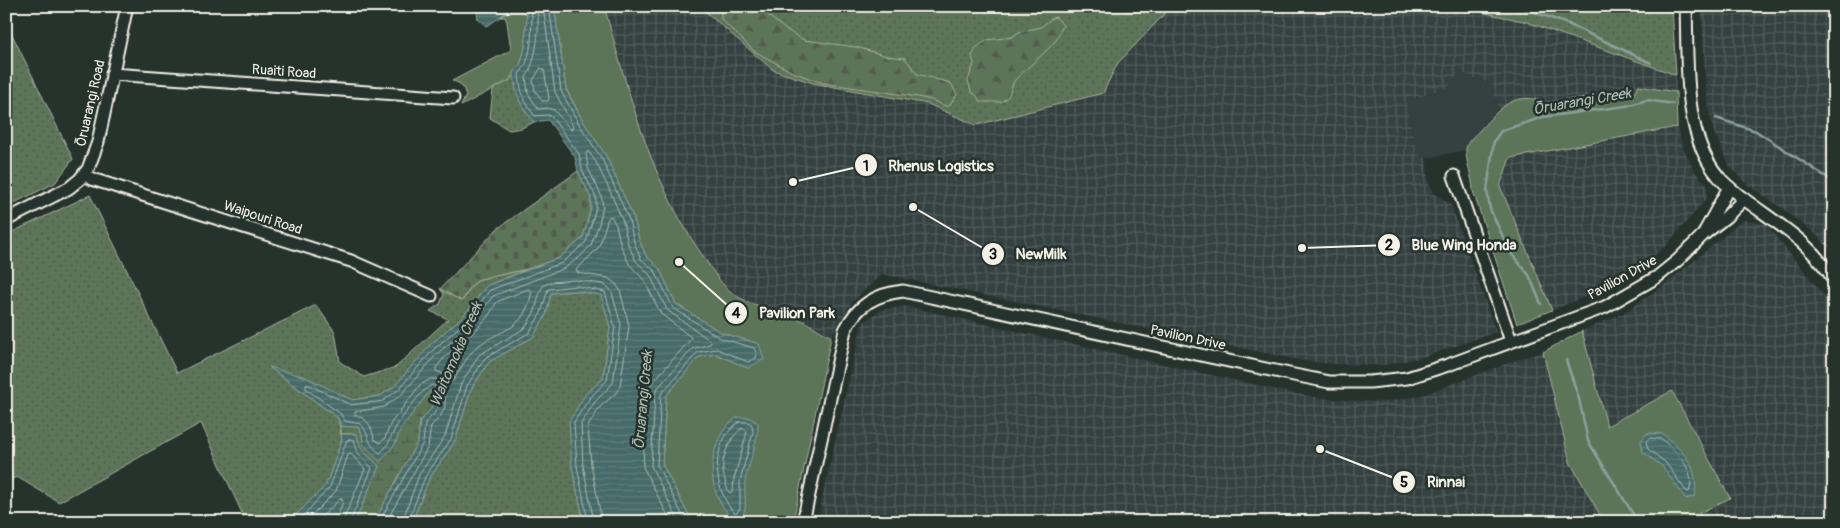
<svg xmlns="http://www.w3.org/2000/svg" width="1840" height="528" viewBox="0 0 1840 528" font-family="Pangolin,sans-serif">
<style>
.built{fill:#344040}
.industrial{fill:url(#industrial-grid)}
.grass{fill:url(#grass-dots);stroke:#a8b2a0}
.forest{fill:url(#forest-firs);stroke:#a8b2a0}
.wetland{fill:url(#wetland-marsh);stroke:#a8b2a0}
.cemetery{fill:url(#cemetery-stones);stroke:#a8b2a0}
.green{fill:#5c7458;stroke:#a8b2a0}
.water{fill:url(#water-rules);stroke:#8ba09b}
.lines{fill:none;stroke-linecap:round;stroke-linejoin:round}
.shore{stroke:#aebbb5;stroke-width:1}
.stream{stroke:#8ba09b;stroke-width:2.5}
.minor-casing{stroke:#f4f1e8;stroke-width:15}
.minor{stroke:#26332d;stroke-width:11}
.labels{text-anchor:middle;stroke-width:5;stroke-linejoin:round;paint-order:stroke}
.street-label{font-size:14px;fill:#f4f1e8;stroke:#26332d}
.water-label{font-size:15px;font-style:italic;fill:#aebbb5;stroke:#26332d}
.leader{fill:none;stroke:#f4f1e8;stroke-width:2}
.callout-dot{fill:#f4f1e8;stroke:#26332d;stroke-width:2}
.mark-label{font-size:15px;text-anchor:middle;font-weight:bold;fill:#111}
.callout-label{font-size:15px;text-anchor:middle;font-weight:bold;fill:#f4f1e8;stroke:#26332d;stroke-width:5;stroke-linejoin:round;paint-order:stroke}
</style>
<defs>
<pattern id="industrial-grid" width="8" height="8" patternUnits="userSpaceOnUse" patternTransform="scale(1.25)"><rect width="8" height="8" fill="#344040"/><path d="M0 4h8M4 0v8" fill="none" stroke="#525c5c"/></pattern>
<pattern id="grass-dots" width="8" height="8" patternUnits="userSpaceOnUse" patternTransform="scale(1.25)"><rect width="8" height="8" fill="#5c7458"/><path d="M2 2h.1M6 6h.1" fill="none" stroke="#525c4e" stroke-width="1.8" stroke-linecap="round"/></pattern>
<pattern id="forest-firs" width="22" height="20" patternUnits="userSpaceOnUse" patternTransform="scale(1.25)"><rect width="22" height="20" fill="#5c7458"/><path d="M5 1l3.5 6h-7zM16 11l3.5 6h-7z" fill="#525c4e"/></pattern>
<pattern id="wetland-marsh" width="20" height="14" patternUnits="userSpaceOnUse" patternTransform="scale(1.25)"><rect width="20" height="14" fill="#5c7458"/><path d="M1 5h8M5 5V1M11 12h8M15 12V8" fill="none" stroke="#525c4e"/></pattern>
<pattern id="cemetery-stones" width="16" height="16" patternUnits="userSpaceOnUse" patternTransform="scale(1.25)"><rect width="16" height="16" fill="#5c7458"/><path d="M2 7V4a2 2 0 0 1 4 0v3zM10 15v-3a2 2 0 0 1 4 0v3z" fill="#525c4e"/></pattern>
<pattern id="water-rules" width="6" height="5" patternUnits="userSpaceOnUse" patternTransform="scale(1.25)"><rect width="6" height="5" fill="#456a68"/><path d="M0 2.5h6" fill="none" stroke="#60807e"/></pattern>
</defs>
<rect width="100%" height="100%" fill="#26332d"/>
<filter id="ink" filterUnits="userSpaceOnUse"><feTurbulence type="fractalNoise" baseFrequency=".02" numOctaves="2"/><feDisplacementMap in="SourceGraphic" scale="10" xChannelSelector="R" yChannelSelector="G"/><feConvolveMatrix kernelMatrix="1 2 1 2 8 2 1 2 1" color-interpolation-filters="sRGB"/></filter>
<g filter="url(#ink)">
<path class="built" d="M 1458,72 L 1493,85 L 1498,110 L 1468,142 L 1466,150 L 1426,158 L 1417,154 L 1406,101 L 1449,87 Z"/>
<g class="industrial">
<path d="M 604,6 L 699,6 L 868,94 L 928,104 L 976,125 L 1110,76 L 1117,64 L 1172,6 L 1453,6 L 1527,22 L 1676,75 L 1676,92 L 1638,86 L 1635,93 L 1546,102 L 1511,102 L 1498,110 L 1493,85 L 1459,72 L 1449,87 L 1406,101 L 1417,154 L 1426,158 L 1429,184 L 1435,194 L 1451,205 L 1496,332 L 1420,358 L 1383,365 L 1334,364 L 1304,361 L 882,274 L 852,302 L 831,337 L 789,315 L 752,305 L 733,293 L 718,278 L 688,236 L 660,180 L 639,129 Z"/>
<path d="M 1701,6 L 1834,6 L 1834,255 L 1818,236 L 1783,209 L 1748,185 L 1730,167 L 1713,130 L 1707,101 Z"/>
<path d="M 1677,127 L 1684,150 L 1695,172 L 1707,185 L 1707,198 L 1665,247 L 1613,286 L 1552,310 L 1500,186 L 1510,158 Z"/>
<path d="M 1743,220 L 1766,224 L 1834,308 L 1834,522 L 1704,522 L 1699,513 L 1730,498 L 1672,391 L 1607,426 L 1582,331 L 1624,313 L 1668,282 Z"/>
<path d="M 905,306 L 1291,393 L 1321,398 L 1356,401 L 1386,402 L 1423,395 L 1519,359 L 1543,352 L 1570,462 L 1604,522 L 817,522 L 860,331 L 864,322 L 881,310 Z"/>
</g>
<g class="grass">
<path d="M 699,6 L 1172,6 L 1117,64 L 1103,93 L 976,125 L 928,104 L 813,83 L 773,70 Z"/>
<path d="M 1453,6 L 1672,6 L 1676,75 L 1527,22 Z"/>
<path d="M 6,22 L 73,159 L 55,183 L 6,207 Z"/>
<path d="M 514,71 C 515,94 519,104 534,122 L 522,128 L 509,130 L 490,118 L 493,89 L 510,80 Z"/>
<path d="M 90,195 L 177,373 L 316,305 L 335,332 L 340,362 L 364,377 L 396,367 L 448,319 L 430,311 L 440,304 L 444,294 L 440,289 L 462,301 L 472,285 L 480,279 L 528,269 L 488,285 L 482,291 L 474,303 L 462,317 L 430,345 L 394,387 L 380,396 L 352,400 L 305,377 L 270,368 L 338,418 L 342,439 L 326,485 L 289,522 L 246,522 L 201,423 L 59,502 L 17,477 L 6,481 L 6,235 Z"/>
<path d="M 575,291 L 602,295 L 610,327 L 603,379 L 585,395 L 572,467 L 584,522 L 412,522 L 429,479 L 455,441 L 471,389 L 489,362 L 533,337 L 546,315 L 551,293 Z"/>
</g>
<g class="forest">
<path d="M 721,6 L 756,6 L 785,29 L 804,40 L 856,47 L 887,56 L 905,58 L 917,74 L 951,83 L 957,95 L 948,107 L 931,100 L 918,97 L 823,83 L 792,72 L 754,51 L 721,19 Z"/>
<path d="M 1056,17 L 1063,25 L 1057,39 L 1049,48 L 1014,81 L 1008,97 L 1001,102 L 980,102 L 976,95 L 971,92 L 968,80 L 974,64 L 972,56 L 976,48 L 987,40 L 1012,37 L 1019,32 L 1041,27 L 1052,18 Z"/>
</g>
<path class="wetland" d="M 434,389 C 434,406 433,409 420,421 L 418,441 L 374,522 L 355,522 L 379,466 L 362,450 L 356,434 L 341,434 L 341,426 L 358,427 L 362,433 L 363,444 L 395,444 L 400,430 L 428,393 Z"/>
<path class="cemetery" d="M 578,171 L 591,198 L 591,207 L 583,238 L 559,258 L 528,269 L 480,279 L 472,285 L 462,301 L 440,289 L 497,229 Z"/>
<g class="green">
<path d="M 554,6 L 604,6 C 629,94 651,184 705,259 C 713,271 722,286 734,294 C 751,306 768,308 787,314 C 802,319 817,329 831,337 L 793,522 L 692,522 L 662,464 L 666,396 L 699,357 L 716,354 L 748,368 L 759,344 L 722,333 L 676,304 L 659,268 L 646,256 L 639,240 L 634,219 L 606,156 L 583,121 L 566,89 Z"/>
<path d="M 512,9 L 517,9 L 527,14 L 525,48 L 520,66 L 514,71 L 510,80 L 461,106 L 466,95 C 463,87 460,82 452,81 L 511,50 L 507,22 L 505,17 L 500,17 Z"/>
<path d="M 1638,86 L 1676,92 L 1677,127 L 1510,158 L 1500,186 L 1552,310 L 1517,324 L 1473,191 C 1473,178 1465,160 1466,149 C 1467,141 1474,136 1480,130 C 1501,107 1513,91 1546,102 L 1635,93 Z"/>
<path d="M 1582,331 L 1607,426 L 1672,391 L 1730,498 L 1699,513 L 1704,522 L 1604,522 L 1570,462 L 1543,352 Z"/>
</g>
<g class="water">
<path d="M 476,6 L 554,6 L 566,90 L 583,121 L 606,156 L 634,219 L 639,240 L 646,256 L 659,268 L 676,304 L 722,333 L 759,344 L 764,359 L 748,368 L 716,354 L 699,357 L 666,396 L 662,464 L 692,522 L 584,522 L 572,467 L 569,421 L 585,395 L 603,379 L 610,327 L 601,295 L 575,291 L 551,293 L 546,315 L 533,337 L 489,362 L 471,389 L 455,441 L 429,479 L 412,522 L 374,522 L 418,441 L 420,421 C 432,409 435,406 434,389 L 428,393 L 400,430 L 395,444 L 380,462 L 363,444 L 362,433 L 358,427 L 341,426 L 338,418 L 269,367 L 305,377 L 352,400 L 380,396 L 394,387 L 430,345 L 462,317 L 474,303 L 482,291 L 488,285 L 559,258 L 583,238 L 591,207 L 591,198 L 578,171 L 575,157 L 548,120 L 534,122 C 519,104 515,94 514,71 L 520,66 L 525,48 L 527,14 C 506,3 504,18 486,26 L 478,19 Z"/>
<path d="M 738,417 L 750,418 L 758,423 C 758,443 749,462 745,481 C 744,490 746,500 745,509 C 744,515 740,518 735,520 C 707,498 706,454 726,427 C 729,423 734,420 738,417 Z"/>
<path d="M 1649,433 L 1663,434 C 1684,452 1699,466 1695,496 L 1686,499 L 1662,466 L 1643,452 L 1641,441 L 1646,434 Z"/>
<path d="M 341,434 L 356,434 L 362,450 L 379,466 L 355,522 L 289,522 L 326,485 L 342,440 Z"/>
</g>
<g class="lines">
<g class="shore">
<path d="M 535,6 C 543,19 535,66 526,77 L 528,93 L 538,109 L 548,108 L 554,110 L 571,130 L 573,126 L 555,92 L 543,6"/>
<path d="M 549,6 L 561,91 L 579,124 L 602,159 L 629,220 L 634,242 L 641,259 L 655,271 L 673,308 L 720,338 L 754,348 L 757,355 L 756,358 L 748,362 L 717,349 L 698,352 L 661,394 L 657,465 L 686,522"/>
<path d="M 541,68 L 544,70 L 549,98 L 548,101 L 542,101 L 535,90 L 533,81 Z"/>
<path d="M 529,289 L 532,292 C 522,333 507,325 478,346 C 468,354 460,370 453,381 L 451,381 L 445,375 L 436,371 L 436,368 L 444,358 L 476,330 L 489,315 L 497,302 Z"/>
<path d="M 739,422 L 748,422 L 752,425 L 753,432 L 740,481 L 740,508 L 736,514 C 731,510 729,506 726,501 C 712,476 714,439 739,422 Z"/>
<path d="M 741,429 L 745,429 L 747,432 L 734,479 L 733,491 L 730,493 L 728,491 C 726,484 724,478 723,471 C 721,458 730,437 741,429 Z"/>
<path d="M 1650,438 L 1662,439 C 1676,452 1697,470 1689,492 L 1686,491 L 1665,462 L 1648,449 L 1646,442 Z"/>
<path d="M 297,522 L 330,487 L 347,440 L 351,439 L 354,440 L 358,453 L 372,468 L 350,522"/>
<path d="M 305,522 L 336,491 L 348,455 L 351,454 L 365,469 L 345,516 L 344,522"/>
<path d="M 316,522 L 341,498 L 343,501 L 336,522"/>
<path d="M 379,522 L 423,443 L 425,423 L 434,414 L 439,404 L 438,388 L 432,385 C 421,390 403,416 396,427 C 391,436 389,446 380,453 C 365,442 371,436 361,424 L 345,421 L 341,414 L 306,389 L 306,385 L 309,385 L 351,405 L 383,401 L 398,390 L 434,349 L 466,321 L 490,290 L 562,263 L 586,242 L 596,208 L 596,197 L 582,170 L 579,154 L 551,116 L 548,115 L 535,116 C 524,103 520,91 519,74 C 533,59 531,34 532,15 L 530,10 L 523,6"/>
<path d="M 386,522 L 428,447 L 431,426 L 440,417 L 445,407 L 445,390 L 442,383 L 437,379 L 431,379 L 420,385 L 391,423 L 385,438 L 380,443 L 374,439 C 372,427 368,418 355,415 L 355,412 L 384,407 L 401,395 L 438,353 L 471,325 L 493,296 L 565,268 L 581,256 L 591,245 L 599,224 L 603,206 L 601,195 L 588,168 L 586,154 L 588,151 L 596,162 L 610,191 L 623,222 L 628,244 L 636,261 L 650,275 L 667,310 L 711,341 L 710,344 L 692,349 L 657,389 L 655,394 L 651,466 L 679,522"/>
<path d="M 402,522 L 419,475 L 445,436 L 461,384 L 479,355 L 525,328 L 535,311 L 540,291 L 544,285 L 551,282 L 575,280 L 603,284 L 609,288 L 612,293 L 621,325 L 613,383 L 594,403 L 581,424 L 583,465 L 594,522"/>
<path d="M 408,522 L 425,477 L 451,439 L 467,386 L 485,358 L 529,333 L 541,313 L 548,289 L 576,286 L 605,292 L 615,327 L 607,380 L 589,399 L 574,422 L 577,466 L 588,522"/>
<path d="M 602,522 L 591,464 L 588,426 L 600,407 L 616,393 L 620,386 L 629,326 L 620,290 L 616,284 L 608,278 L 578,273 L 576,270 L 599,247 L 608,218 L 611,216 L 616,225 L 621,246 L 629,264 L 644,280 L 661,314 L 692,338 L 651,384 L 647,394 L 643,467 L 671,522"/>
</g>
<g class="stream">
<path d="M 1517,6 L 1568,24 L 1651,63"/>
<path d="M 1716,118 L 1756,131 L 1834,182"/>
<path d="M 1541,304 L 1529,275 L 1510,252 L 1490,209 L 1487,190 L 1494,141 L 1501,131 L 1543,117 L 1626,106 L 1647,100 L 1673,104"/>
<path d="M 1566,360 L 1579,399 L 1588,441 L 1638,522"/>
</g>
<g class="minor-casing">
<g id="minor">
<path d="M 1686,6 C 1688,59 1682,133 1718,176 C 1725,185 1735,192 1744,199 C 1779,225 1809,241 1834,280"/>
<path d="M 112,74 L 453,98"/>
<path d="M 84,174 L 92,179 L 351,261 L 431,296"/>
<path d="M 1454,176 L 1511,341"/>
<path d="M 6,220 L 69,188 L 80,179 L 88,169 L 98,142 L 127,6"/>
<path d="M 1705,231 L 1729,187"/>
<path d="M 803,522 L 845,330 C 857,305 876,294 903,291 L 1294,375 L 1329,382 L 1370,382 L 1407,378 L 1448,365 L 1605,307 L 1657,277 L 1678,260 L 1703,235 L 1727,216 L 1744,199"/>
</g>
</g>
<use href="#minor" class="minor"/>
</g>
</g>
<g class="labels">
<g class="street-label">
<text transform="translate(284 71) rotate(4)" y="5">Ruaiti Road</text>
<text transform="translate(90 103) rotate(-77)" y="5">Ōruarangi Road</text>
<text transform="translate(263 217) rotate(18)" y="5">Waipouri Road</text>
<text transform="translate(1622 277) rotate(-29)" y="5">Pavilion Drive</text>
<text transform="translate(1188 337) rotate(12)" y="5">Pavilion Drive</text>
</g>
<g class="water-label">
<text transform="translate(1582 101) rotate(-10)" y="5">Ōruarangi Creek</text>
<text transform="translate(456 354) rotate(-67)" y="5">Waitomokia Creek</text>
<text transform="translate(643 400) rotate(-85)" y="5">Ōruarangi Creek</text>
</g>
</g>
<path class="leader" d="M793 182L866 165M1302 248L1389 245M913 207L993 254M679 262L736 313M1320 449L1404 482"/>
<g class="callout-dot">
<circle cx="793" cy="182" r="5"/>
<circle cx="1302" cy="248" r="5"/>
<circle cx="913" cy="207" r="5"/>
<circle cx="679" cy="262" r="5"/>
<circle cx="1320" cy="449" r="5"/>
<circle cx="866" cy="165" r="12"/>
<circle cx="1389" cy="245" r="12"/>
<circle cx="993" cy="254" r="12"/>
<circle cx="736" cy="313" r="12"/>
<circle cx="1404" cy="482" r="12"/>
</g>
<g class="mark-label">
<text x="866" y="171">1</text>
<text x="1389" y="250">2</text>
<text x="993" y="259">3</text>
<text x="736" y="318">4</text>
<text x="1404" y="487">5</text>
</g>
<g class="callout-label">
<text x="941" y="171">Rhenus Logistics</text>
<text x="1464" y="250">Blue Wing Honda</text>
<text x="1041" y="259">NewMilk</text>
<text x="797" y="318">Pavilion Park</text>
<text x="1446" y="487">Rinnai</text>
</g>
<rect width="1840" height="528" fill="none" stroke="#26332d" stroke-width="25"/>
<rect x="12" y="12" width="1815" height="503" fill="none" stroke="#f4f1e8" stroke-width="2" filter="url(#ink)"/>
</svg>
